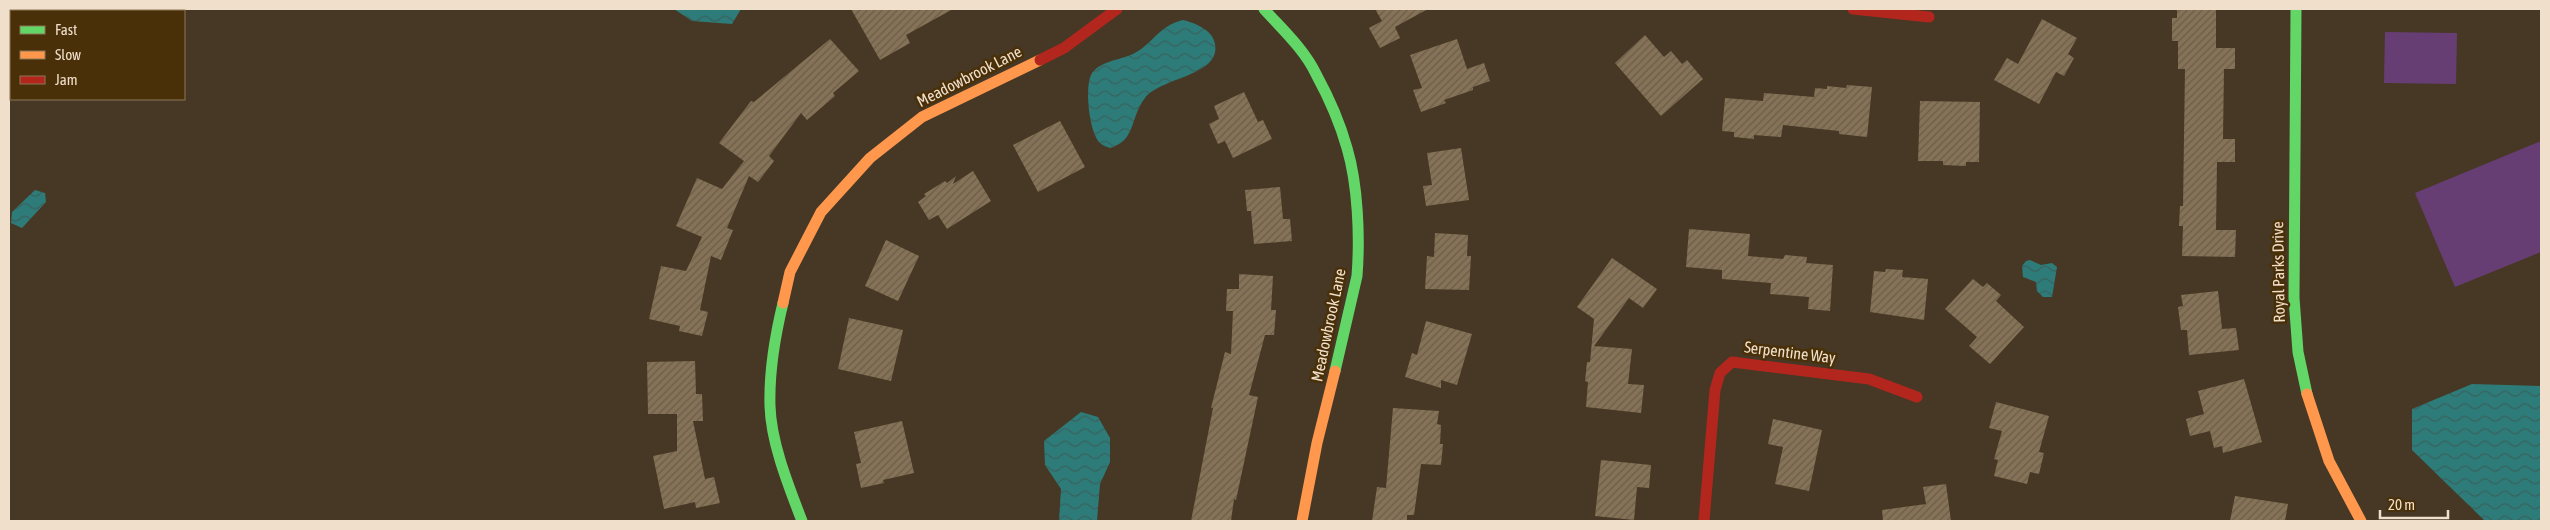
<svg xmlns="http://www.w3.org/2000/svg" width="2550" height="530" viewBox="0 0 2550 530" font-family="'Asap Condensed',sans-serif">
<style>
.pitch{fill:#663e74}
.water{fill:url(#water-waves)}
.lines{fill:none;stroke-linecap:round;stroke-linejoin:round}
.stream{stroke:#2d7c79;stroke-width:7}
.building{fill:url(#building-hatch)}
.fast{stroke:#63d668;stroke-width:11}
.slow{stroke:#ff974d;stroke-width:11}
.jam{stroke:#b3261e;stroke-width:11}
.labels{text-anchor:middle;stroke-width:5;stroke-linejoin:round;paint-order:stroke}
.street-label{font-size:16px;fill:#f0dfcb;stroke:#4a3008}
</style>
<defs>
<pattern id="water-waves" width="16" height="10" patternUnits="userSpaceOnUse" patternTransform="scale(1.25)"><rect width="16" height="10" fill="#2d7c79"/><path d="M0 5q4-4 8 0t8 0" fill="none" stroke="#39625e"/></pattern>
<pattern id="building-hatch" width="6" height="6" patternUnits="userSpaceOnUse" patternTransform="scale(1.25)"><rect width="6" height="6" fill="#857257"/><path d="M-1 1l2-2M0 6l6-6M5 7l2-2" fill="none" stroke="#6a5d4b"/></pattern>
</defs>
<rect width="100%" height="100%" fill="#463824"/>
<g class="pitch">
<path d="M 2385,32 L 2457,33 L 2456,84 L 2384,83 Z"/>
<path d="M 2541,141 L 2541,252 L 2455,287 L 2415,193 Z"/>
</g>
<g class="water">
<path d="M 674,9 L 741,9 L 732,24 L 692,21 Z"/>
<path d="M 1183,20 C 1195,23 1213,30 1215,44 C 1221,76 1161,77 1145,98 C 1130,117 1136,141 1110,148 C 1107,147 1102,145 1100,143 C 1089,133 1084,85 1092,73 C 1101,61 1120,60 1133,54 C 1153,44 1158,26 1183,20 Z"/>
<path d="M 35,190 L 45,193 L 46,202 L 22,228 L 11,223 L 12,212 Z"/>
<path d="M 2030,260 L 2041,265 L 2052,263 L 2057,267 L 2052,297 L 2043,297 L 2037,291 L 2036,282 L 2023,277 L 2022,266 L 2026,261 Z"/>
<path d="M 2472,384 L 2541,386 L 2541,521 L 2485,521 L 2412,450 L 2412,409 Z"/>
<path d="M 1081,412 L 1098,417 L 1110,438 L 1110,462 L 1100,484 L 1097,521 L 1059,521 L 1061,489 L 1045,465 L 1044,441 Z"/>
</g>
<g class="lines">
<path class="stream" d="M 9,10 L 12,9"/>
</g>
<g class="building">
<path d="M 851,9 L 953,9 L 906,35 L 910,43 L 880,60 Z"/>
<path d="M 1375,9 L 1428,9 L 1395,27 L 1400,38 L 1380,48 L 1369,28 L 1382,21 Z"/>
<path d="M 2177,9 L 2216,9 L 2216,48 L 2235,48 L 2235,69 L 2224,69 L 2223,139 L 2235,139 L 2235,162 L 2217,162 L 2216,230 L 2236,230 L 2235,257 L 2182,256 L 2183,226 L 2179,226 L 2180,206 L 2183,206 L 2185,69 L 2178,69 L 2178,41 L 2172,41 L 2172,18 L 2177,18 Z"/>
<path d="M 2042,19 L 2077,38 L 2068,54 L 2074,58 L 2064,76 L 2056,72 L 2039,104 L 1994,80 L 2007,58 L 2018,64 Z"/>
<path d="M 1645,35 L 1664,57 L 1671,51 L 1682,64 L 1687,60 L 1703,79 L 1661,116 L 1615,63 Z"/>
<path d="M 830,39 L 859,71 L 833,93 L 835,96 L 807,120 L 801,113 L 769,156 L 774,161 L 758,182 L 749,176 L 727,228 L 733,230 L 721,260 L 711,256 L 700,310 L 708,312 L 702,336 L 679,331 L 680,326 L 649,319 L 661,266 L 686,271 L 702,237 L 676,226 L 697,178 L 722,189 L 744,161 L 719,143 L 751,101 L 754,102 Z"/>
<path d="M 1457,39 L 1467,69 L 1484,63 L 1490,81 L 1473,87 L 1473,90 L 1444,100 L 1446,103 L 1421,112 L 1413,90 L 1422,88 L 1410,55 Z"/>
<path d="M 1847,85 L 1872,87 L 1867,137 L 1839,134 L 1839,131 L 1783,125 L 1781,137 L 1754,135 L 1754,139 L 1734,137 L 1734,132 L 1722,131 L 1725,98 L 1763,101 L 1764,93 L 1814,97 L 1815,88 L 1827,89 L 1827,86 L 1846,88 Z"/>
<path d="M 1244,92 L 1258,122 L 1263,120 L 1272,139 L 1233,158 L 1225,141 L 1218,144 L 1209,124 L 1219,119 L 1214,106 Z"/>
<path d="M 1920,101 L 1980,102 L 1979,162 L 1966,162 L 1966,166 L 1943,165 L 1943,161 L 1918,161 Z"/>
<path d="M 1060,121 L 1085,167 L 1038,192 L 1013,145 Z"/>
<path d="M 1461,148 L 1469,200 L 1426,206 L 1423,186 L 1432,185 L 1427,153 Z"/>
<path d="M 973,171 L 991,201 L 947,229 L 938,215 L 929,220 L 918,202 L 926,196 L 924,194 L 945,181 L 947,183 L 956,176 L 953,184 Z"/>
<path d="M 1280,187 L 1283,219 L 1290,219 L 1292,241 L 1254,244 L 1251,211 L 1247,211 L 1245,190 Z"/>
<path d="M 1689,229 L 1750,234 L 1748,256 L 1783,259 L 1785,255 L 1807,257 L 1806,263 L 1833,265 L 1830,311 L 1808,309 L 1809,297 L 1770,294 L 1771,283 L 1722,279 L 1722,270 L 1686,267 Z"/>
<path d="M 1435,233 L 1468,235 L 1467,256 L 1471,256 L 1469,290 L 1425,289 L 1427,256 L 1434,257 Z"/>
<path d="M 886,240 L 919,256 L 898,301 L 865,286 Z"/>
<path d="M 1612,258 L 1657,289 L 1643,308 L 1629,298 L 1594,346 L 1632,349 L 1628,384 L 1644,385 L 1641,413 L 1586,407 L 1588,382 L 1585,381 L 1587,362 L 1590,362 L 1594,319 L 1577,307 Z"/>
<path d="M 1886,269 L 1903,270 L 1902,277 L 1928,279 L 1924,320 L 1870,312 L 1874,271 L 1885,272 Z"/>
<path d="M 1239,274 L 1273,276 L 1271,310 L 1276,310 L 1274,335 L 1265,335 L 1249,395 L 1258,397 L 1236,500 L 1234,499 L 1231,521 L 1191,521 L 1213,408 L 1211,408 L 1225,352 L 1231,354 L 1233,311 L 1226,311 L 1227,289 L 1239,289 Z"/>
<path d="M 1973,279 L 1983,287 L 1987,283 L 2001,295 L 1996,301 L 2024,327 L 1990,364 L 1969,346 L 1977,337 L 1945,309 Z"/>
<path d="M 2218,291 L 2222,329 L 2236,328 L 2239,350 L 2189,355 L 2187,330 L 2181,330 L 2178,307 L 2183,306 L 2181,295 Z"/>
<path d="M 849,318 L 903,330 L 891,381 L 838,369 Z"/>
<path d="M 1426,321 L 1472,334 L 1457,385 L 1441,380 L 1441,388 L 1405,377 L 1412,353 L 1417,355 Z"/>
<path d="M 695,361 L 696,394 L 702,394 L 703,421 L 693,421 L 705,479 L 714,477 L 720,503 L 696,508 L 695,502 L 664,509 L 653,456 L 677,451 L 677,414 L 648,414 L 647,362 Z"/>
<path d="M 2244,379 L 2262,442 L 2223,453 L 2222,446 L 2214,448 L 2210,431 L 2190,436 L 2186,419 L 2204,414 L 2198,391 Z"/>
<path d="M 1996,402 L 2049,416 L 2039,452 L 2044,453 L 2039,474 L 2030,472 L 2027,484 L 1994,476 L 1998,460 L 1994,459 L 2002,431 L 1989,428 Z"/>
<path d="M 1393,408 L 1439,411 L 1437,424 L 1441,425 L 1440,444 L 1443,444 L 1441,465 L 1421,464 L 1414,515 L 1407,515 L 1407,521 L 1372,521 L 1377,487 L 1386,488 Z"/>
<path d="M 1773,419 L 1822,430 L 1809,491 L 1775,484 L 1783,447 L 1768,444 Z"/>
<path d="M 902,421 L 914,473 L 883,480 L 884,483 L 861,488 L 856,464 L 861,463 L 854,432 Z"/>
<path d="M 1601,460 L 1651,465 L 1649,488 L 1637,487 L 1634,520 L 1595,516 Z"/>
<path d="M 1946,484 L 1951,521 L 1883,521 L 1882,510 L 1926,504 L 1923,487 Z"/>
<path d="M 2235,496 L 2288,504 L 2285,521 L 2230,521 Z"/>
</g>
<g class="lines">
<g class="fast">
<path d="M 1264,9 C 1282,29 1304,49 1316,74 C 1328,96 1340,123 1347,148 C 1358,185 1360,237 1357,276 L 1335,371"/>
<path d="M 2296,9 L 2294,298 L 2298,352 L 2307,394"/>
<path d="M 783,303 C 775,336 769,372 770,406 C 771,443 789,487 802,521"/>
</g>
<g class="slow">
<path d="M 783,303 L 790,272 L 821,212 L 870,158 L 922,117 L 1040,60"/>
<path d="M 2307,394 L 2329,461 L 2361,521"/>
<path d="M 1302,521 L 1317,443 L 1335,371"/>
</g>
<g class="jam">
<path d="M 1853,9 L 1929,17"/>
<path d="M 1040,60 L 1064,48 L 1117,9"/>
<path d="M 1704,521 L 1715,390 L 1720,373 L 1732,362 L 1869,379 L 1917,397"/>
</g>
</g>
<g class="labels">
<g class="street-label">
<text transform="translate(969 76) rotate(-27)" y="6">Meadowbrook Lane</text>
<text transform="translate(2278 272) rotate(-91)" y="6">Royal Parks Drive</text>
<text transform="translate(1328 325) rotate(-78)" y="6">Meadowbrook Lane</text>
<text transform="translate(1790 352) rotate(7)" y="6">Serpentine Way</text>
</g>
</g>
<rect width="2550" height="530" fill="none" stroke="#f0dfcb" stroke-width="20"/>
<rect x="10" y="10" width="175" height="90" fill="#4a3008" stroke="#8c7656"/>
<rect x="20" y="26" width="25" height="8" fill="#63d668" stroke="#8c7656"/>
<text x="55" y="35" font-size="15" fill="#f0dfcb">Fast</text>
<rect x="20" y="51" width="25" height="8" fill="#ff974d" stroke="#8c7656"/>
<text x="55" y="60" font-size="15" fill="#f0dfcb">Slow</text>
<rect x="20" y="76" width="25" height="8" fill="#b3261e" stroke="#8c7656"/>
<text x="55" y="85" font-size="15" fill="#f0dfcb">Jam</text>
<path d="M2380 510v8h68v-8" fill="none" stroke="#f0dfcb" stroke-width="2.5"/>
<text x="2388" y="510" font-size="15" fill="#f0dfcb" stroke="#4a3008" stroke-width="4" paint-order="stroke">20 m</text>
</svg>
